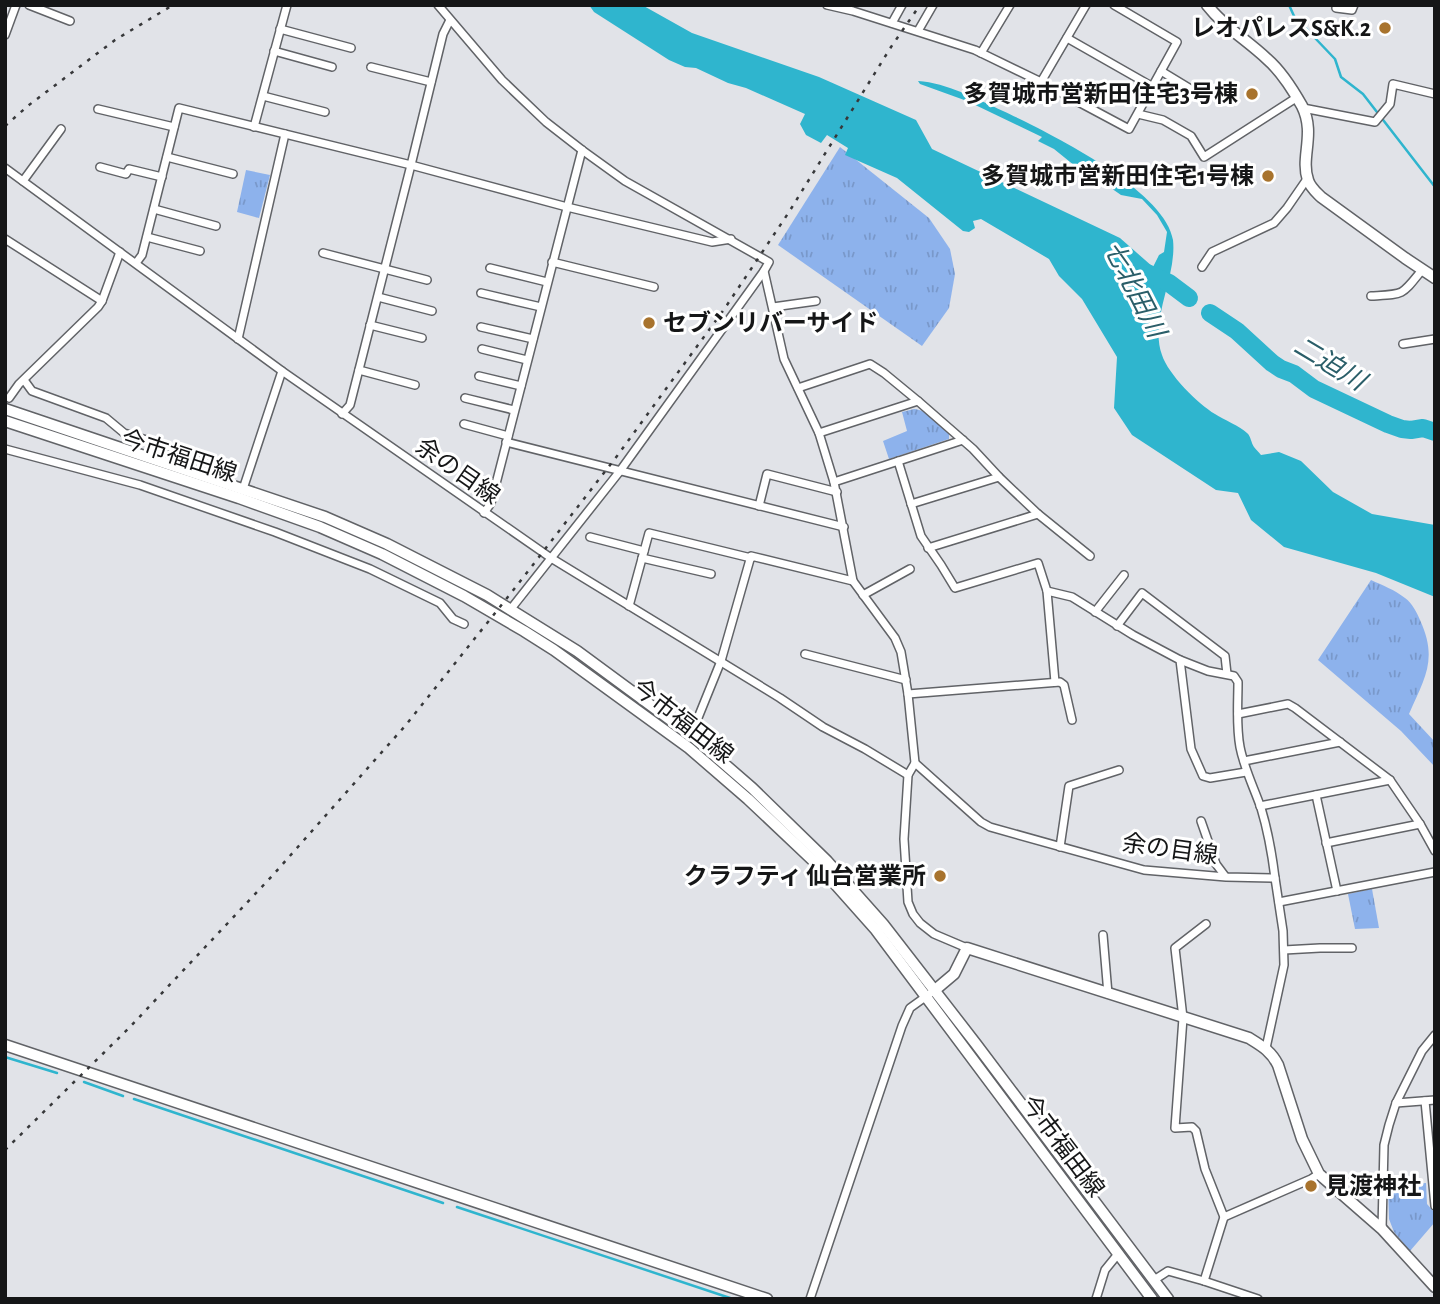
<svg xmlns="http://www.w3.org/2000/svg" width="1440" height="1304" viewBox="0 0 1440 1304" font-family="'Alegreya Sans','Noto Sans JP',sans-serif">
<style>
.grass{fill:url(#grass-tufts)}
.water{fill:#2fb5ce}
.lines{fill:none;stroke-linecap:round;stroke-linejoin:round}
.stream{stroke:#2fb5ce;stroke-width:2.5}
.river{stroke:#2fb5ce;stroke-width:18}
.street-casing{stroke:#616367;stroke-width:10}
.secondary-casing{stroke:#616367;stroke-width:13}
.street{stroke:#fff;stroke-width:7}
.secondary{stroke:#fff;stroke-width:10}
.rail{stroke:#37383a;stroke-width:2.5;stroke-dasharray:3.5 7;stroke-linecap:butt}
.poi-dot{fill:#a8732d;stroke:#fff;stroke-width:2.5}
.labels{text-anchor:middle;stroke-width:6;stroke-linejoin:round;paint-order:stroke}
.poi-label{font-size:24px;font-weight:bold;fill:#151617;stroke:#fff;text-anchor:end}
.street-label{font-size:24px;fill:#151617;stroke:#fff}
.water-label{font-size:26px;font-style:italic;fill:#2a5e69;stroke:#fff}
</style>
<defs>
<pattern id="grass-tufts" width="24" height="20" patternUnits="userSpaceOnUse" patternTransform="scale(1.75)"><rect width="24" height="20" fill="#8db2ec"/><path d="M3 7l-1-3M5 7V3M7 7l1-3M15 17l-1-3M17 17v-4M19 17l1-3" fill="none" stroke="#7998ca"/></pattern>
</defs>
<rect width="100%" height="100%" fill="#e1e3e8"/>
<g class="grass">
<path d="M 840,147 L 929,218 L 950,249 L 955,274 L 949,308 L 922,346 L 778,245 Z"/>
<path d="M 246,170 L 270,175 L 259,218 L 237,212 Z"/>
<path d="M 914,409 C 928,410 938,424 949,433 L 949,439 L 889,459 L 883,441 L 907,431 L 902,412 Z"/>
<path d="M 1371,580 C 1382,585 1395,590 1405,598 C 1412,603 1417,613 1420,620 C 1438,659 1425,678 1409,714 L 1435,742 L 1435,767 L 1401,731 L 1318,660 Z"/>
<path d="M 1372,889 L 1379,928 L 1355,929 L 1348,894 Z"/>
<path d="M 1426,1183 L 1427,1204 L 1435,1213 L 1435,1222 L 1410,1251 L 1394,1232 L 1389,1219 L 1388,1186 Z"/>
</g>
<path class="water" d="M 589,5 L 642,5 L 692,33 L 819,77 L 916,120 L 932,149 L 1120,238 L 1153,267 L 1159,255 L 1164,252 L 1167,232 L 1157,215 L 1142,199 L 1121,195 L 1095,177 L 1080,170 L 1054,149 L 1038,141 L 1042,137 L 967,101 L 920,84 L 918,81 C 947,83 977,99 1003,111 C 1046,131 1166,190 1173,240 C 1177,278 1149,319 1162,355 C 1168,374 1198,404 1215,414 C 1224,420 1240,426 1247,433 C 1251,436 1251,443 1254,447 C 1256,450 1259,452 1261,455 L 1279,452 L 1301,461 L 1333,492 L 1372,514 L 1435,525 L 1435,597 L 1376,573 L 1284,547 L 1251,520 L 1238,493 L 1216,490 L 1132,435 L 1114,408 L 1117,357 L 1082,299 L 1059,276 L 1049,259 L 981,219 L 973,221 L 975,228 L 969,232 L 963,231 L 897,178 L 845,155 L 848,148 L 827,135 L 821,143 L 806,135 L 800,124 L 805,114 L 746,88 L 728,83 L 696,68 L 685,67 L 669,60 L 594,12 Z"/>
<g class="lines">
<g class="stream">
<path d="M 1289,5 L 1294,16 L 1335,59 L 1341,77 L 1363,94 L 1435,187"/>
<path d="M 5,1057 L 57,1073"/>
<path d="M 84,1082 L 123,1096"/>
<path d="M 134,1099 L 443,1203"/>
<path d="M 457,1207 L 733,1299"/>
</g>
<g class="river">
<path d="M 1147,273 L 1169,283 L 1189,298"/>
<path d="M 1210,313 L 1237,331 L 1272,363 L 1281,369 L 1294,374 L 1314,389 L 1388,424 L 1402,429 L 1411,430 L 1423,428 L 1435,432"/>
</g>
<g class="street-casing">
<g id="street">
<path d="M 29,5 L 70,21"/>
<path d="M 438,5 L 502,80 L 546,122 L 582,150 L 625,181 L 769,262 L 764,271 L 784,359 L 819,433 L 834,482 L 853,581 L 895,638 L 901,652 L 908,694 L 915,763 L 908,775 L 904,839 L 908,902 L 913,914 L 920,923 L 934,934 L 967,948"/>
<path d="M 827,5 L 853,11 L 975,50 L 1041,82 L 1129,129 L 1177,42 L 1114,5"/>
<path d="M 1336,8 L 1352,10 L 1354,5"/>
<path d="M 892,23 L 902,5"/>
<path d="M 280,29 L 351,48"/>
<path d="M 918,31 L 933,5"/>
<path d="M 5,35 L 16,5"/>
<path d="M 1067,38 L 1153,87"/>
<path d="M 274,51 L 332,67"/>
<path d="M 981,53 L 1010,5"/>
<path d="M 371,67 L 431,82"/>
<path d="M 1161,71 L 1189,88"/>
<path d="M 1041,82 L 1086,5"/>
<path d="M 263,96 L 325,112"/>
<path d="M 1303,108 L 1375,122 L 1390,104 L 1393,84 L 1435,94"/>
<path d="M 98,109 L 174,127"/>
<path d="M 1138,114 L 1163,120 L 1191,136 L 1204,157 L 1296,98"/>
<path d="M 254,127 L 287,5"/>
<path d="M 167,157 L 233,174"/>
<path d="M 100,167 L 126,174 L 129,169 L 162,177"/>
<path d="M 5,168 L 282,371 L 551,558 L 780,698 L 823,727 L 865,749 L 908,775"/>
<path d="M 23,181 L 61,129"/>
<path d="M 154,209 L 216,226"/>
<path d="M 147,237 L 200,251"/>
<path d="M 5,239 L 102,301"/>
<path d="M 323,253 L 427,280"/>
<path d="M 552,262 L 654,287"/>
<path d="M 136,263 L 142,255 L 179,108 L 411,165 L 567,207 L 712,242 L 731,239"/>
<path d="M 1202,267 L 1212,252 L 1274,223 L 1287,208 L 1307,179"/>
<path d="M 490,268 L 547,282"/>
<path d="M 481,293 L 541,307"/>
<path d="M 1371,296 C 1405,294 1401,296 1422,270"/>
<path d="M 378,297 L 432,311"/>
<path d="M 773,307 L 816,301"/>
<path d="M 370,325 L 422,338"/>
<path d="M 481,327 L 533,339"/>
<path d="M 238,339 L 285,134"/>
<path d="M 1403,344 L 1435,339"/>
<path d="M 482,349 L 527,360"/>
<path d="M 359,370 L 415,385"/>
<path d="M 479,376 L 521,386"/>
<path d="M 24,380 L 32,391 L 106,418 L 124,433 L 195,455 L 191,472"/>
<path d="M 798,388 L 870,364 L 884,373 L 918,401"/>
<path d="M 9,398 L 19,384 L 98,307 L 102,301 L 120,252"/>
<path d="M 465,398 L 514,410"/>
<path d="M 342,414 L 350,405 L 411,165 L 443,34 L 450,20"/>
<path d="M 464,424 L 508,436"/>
<path d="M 819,433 L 918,401 L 973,449 L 999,477 L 1038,514 L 1090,556"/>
<path d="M 506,442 L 844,527"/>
<path d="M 5,449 L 140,485 L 275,532 L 370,569 L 440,603 L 453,619 L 464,624"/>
<path d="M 898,461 L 921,536 L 941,565 L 955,588 L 1038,563 L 1047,591 L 1072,597 L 1133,635 L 1180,660 L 1191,749 L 1203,776 L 1210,778 L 1246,772"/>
<path d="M 834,482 L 963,440"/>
<path d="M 243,489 L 282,371"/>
<path d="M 911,504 L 999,477"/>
<path d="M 759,506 L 767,474 L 837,492"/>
<path d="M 484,513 L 491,503 L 582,150"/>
<path d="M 590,537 L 644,551"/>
<path d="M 928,548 L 1038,514"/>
<path d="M 642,558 L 711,574"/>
<path d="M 1047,591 L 1055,682"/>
<path d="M 863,595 L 910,569"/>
<path d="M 629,606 L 649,533 L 751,558"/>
<path d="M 510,610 L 620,471 L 764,271"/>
<path d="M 1095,612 L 1124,575"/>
<path d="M 1117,626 L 1142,593 L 1225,656 L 1227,674"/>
<path d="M 805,654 L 906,680"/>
<path d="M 1180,660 L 1208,671 L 1234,676 L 1238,682 C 1238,703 1236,726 1240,747 C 1244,768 1254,788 1261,808 C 1268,831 1272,854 1275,878"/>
<path d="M 908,694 L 1060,682 L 1064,685 L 1072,720"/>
<path d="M 1238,714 L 1288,704 L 1295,708 L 1390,780 L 1420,824 L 1435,851"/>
<path d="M 691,735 L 721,661 L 751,556 L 853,581"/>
<path d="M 1244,761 L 1340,742"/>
<path d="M 915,763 L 981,822 L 990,827 L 1144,870 L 1226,877 L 1275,878 L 1283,931 L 1284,965 L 1266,1048"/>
<path d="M 1316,795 L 1337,891"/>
<path d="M 1260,806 L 1390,780"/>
<path d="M 1201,821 L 1216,864 L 1225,876"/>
<path d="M 1326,843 L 1420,824"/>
<path d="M 1060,847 L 1069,786 L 1119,770"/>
<path d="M 1279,902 L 1435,872"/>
<path d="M 1206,924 L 1175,948 L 1183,1018 L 1175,1128 L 1192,1127 L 1196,1131 L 1205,1169 L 1224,1217 L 1311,1179 L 1319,1174"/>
<path d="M 1103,935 L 1108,994"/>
<path d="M 1284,950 L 1320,948 L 1352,948"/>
<path d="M 1425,1101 L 1435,1206"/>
<path d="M 1396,1103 L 1435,1100"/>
<path d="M 1382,1229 L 1384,1145 L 1389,1125 L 1396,1103 L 1422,1051 L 1435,1035"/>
<path d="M 1154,1280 L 1168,1271 L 1204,1281 L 1258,1299"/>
<path d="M 1204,1281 L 1224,1217"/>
<path d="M 810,1299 L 902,1026 L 910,1008 L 935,990"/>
<path d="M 1096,1299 L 1105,1270 L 1118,1254"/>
</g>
</g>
<g class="secondary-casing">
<g id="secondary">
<path d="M 1207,5 C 1224,27 1247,40 1267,59 C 1281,71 1293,90 1302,106 C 1316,134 1300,157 1308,180 C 1310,187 1316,192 1321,197 L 1405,258 L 1435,278"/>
<path d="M 5,409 L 325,517 L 387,544 L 487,595 L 577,651 L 691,735 L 752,788 L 827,861 L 883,924 L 976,1044 L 1168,1299"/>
<path d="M 5,421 L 239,498 L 320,527 L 382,554 L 464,596 L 524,631 L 554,650 L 689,748 L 748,799 L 820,867 L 876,930 L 1152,1299"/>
<path d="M 935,990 L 954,974 L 967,948 L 1249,1038 C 1262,1046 1271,1051 1278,1065 L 1302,1139 L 1319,1174 L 1382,1229 L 1435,1287"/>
<path d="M 5,1045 L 767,1299"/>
</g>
</g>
<use href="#street" class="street"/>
<use href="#secondary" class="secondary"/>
<g class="rail">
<path d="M 5,126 L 29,105 L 115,40 L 173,5"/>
<path d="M 5,1150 L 130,1027 L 273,875 L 405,726 L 515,588 L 617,456 L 725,308 L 789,212 L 891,47 L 920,5"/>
</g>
</g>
<g class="poi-dot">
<circle cx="1385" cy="28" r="7"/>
<circle cx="1252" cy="94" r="7"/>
<circle cx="1268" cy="176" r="7"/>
<circle cx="649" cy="323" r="7"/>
<circle cx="940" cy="876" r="7"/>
<circle cx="1311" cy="1186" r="7"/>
</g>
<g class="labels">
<g class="poi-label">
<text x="1371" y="36">レオパレスS&amp;K.2</text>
<text x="1238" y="102">多賀城市営新田住宅3号棟</text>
<text x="1254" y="184">多賀城市営新田住宅1号棟</text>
<text x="663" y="331" text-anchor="start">セブンリバーサイド</text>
<text x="926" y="884">クラフティ 仙台営業所</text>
<text x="1325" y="1194" text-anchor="start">見渡神社</text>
</g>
<g class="street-label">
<text transform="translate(179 456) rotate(18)" y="8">今市福田線</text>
<text transform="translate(458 471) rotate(35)" y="8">余の目線</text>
<text transform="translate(683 721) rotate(38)" y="8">今市福田線</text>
<text transform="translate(1170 849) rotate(8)" y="8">余の目線</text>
<text transform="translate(1063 1146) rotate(53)" y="8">今市福田線</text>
</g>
<g class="water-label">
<text transform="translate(1135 289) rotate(63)" y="9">七北田川</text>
<text transform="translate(1330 363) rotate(31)" y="9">二迫川</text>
</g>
</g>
<rect width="1440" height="1304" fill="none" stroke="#151617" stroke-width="14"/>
</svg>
